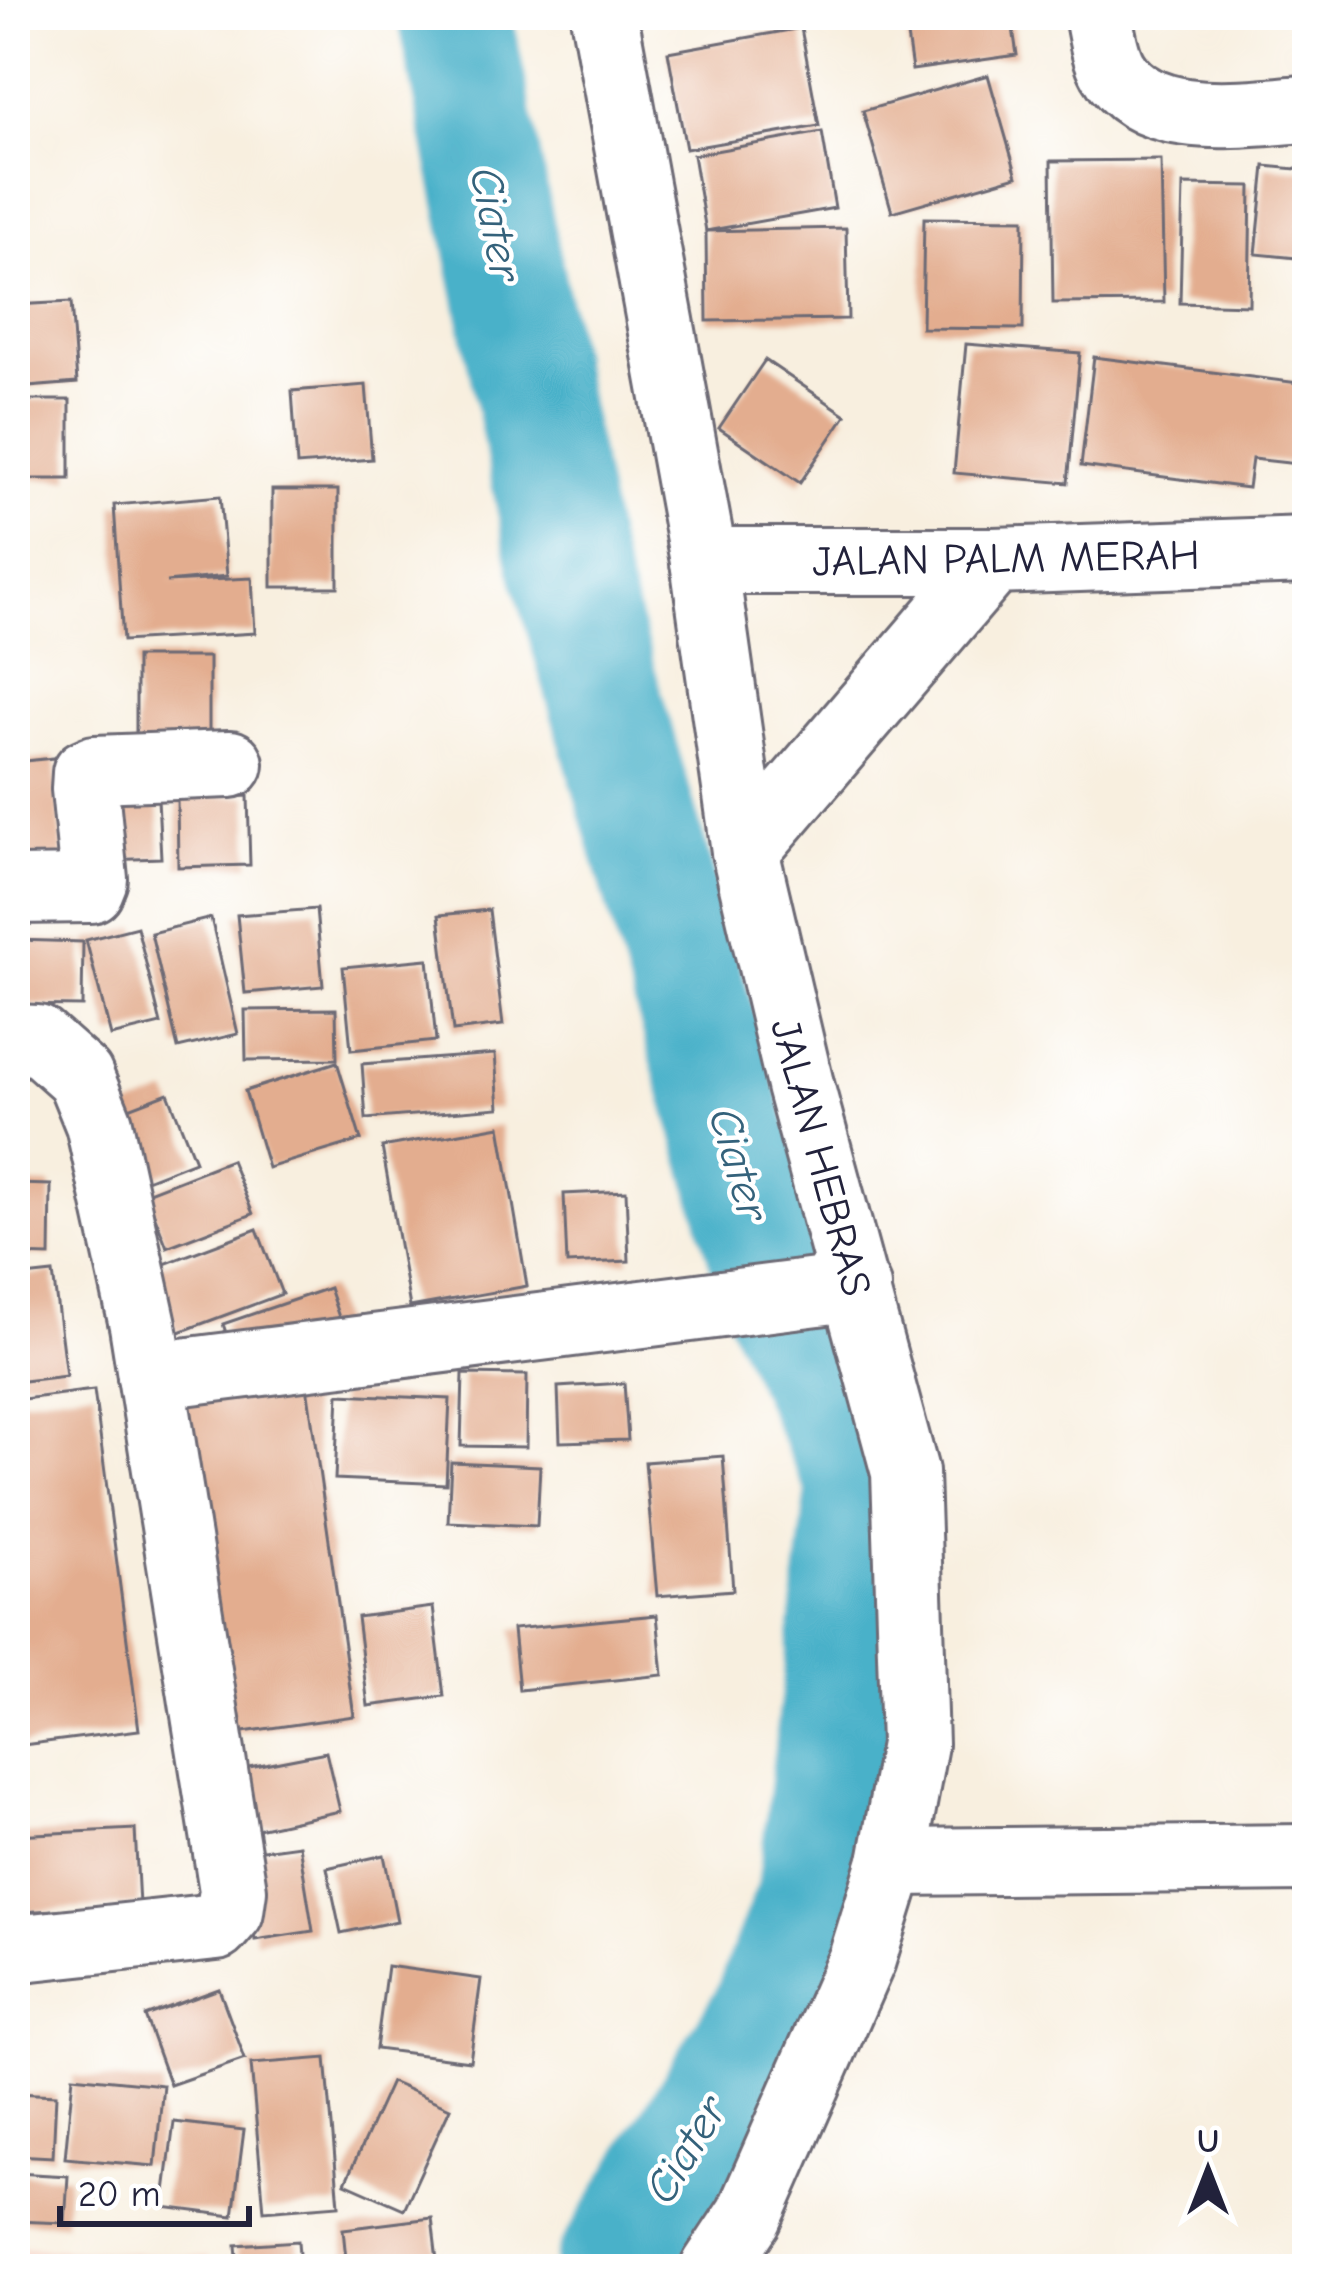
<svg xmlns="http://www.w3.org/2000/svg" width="1322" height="2284" viewBox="0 0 1322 2284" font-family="'Comic Neue',sans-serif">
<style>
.built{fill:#f5d2c3}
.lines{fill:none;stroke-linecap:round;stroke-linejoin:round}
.river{stroke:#4ab1c9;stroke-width:114}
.building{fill:#e3ad8f}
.minor-casing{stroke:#6d6a74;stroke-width:72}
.minor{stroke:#fff;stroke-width:66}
.labels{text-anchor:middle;stroke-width:9;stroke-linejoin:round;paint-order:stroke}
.street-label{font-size:42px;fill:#22223b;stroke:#fff}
.water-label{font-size:45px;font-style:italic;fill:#34627b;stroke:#fff}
</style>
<rect width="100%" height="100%" fill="#fff"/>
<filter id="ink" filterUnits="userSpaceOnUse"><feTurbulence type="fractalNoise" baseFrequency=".00833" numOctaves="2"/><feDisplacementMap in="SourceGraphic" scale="24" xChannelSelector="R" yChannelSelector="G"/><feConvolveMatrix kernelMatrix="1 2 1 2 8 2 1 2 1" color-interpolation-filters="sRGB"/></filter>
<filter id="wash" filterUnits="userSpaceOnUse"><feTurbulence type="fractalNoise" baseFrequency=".004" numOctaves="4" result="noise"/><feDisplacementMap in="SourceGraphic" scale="48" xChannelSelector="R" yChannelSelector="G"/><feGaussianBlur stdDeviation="2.7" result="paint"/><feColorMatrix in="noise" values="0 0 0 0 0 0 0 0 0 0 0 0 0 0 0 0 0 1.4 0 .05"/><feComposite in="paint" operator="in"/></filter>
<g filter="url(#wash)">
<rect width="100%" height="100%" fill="#f8efdf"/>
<path class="built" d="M 15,2246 L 208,2257 L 209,2269 L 15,2269 Z"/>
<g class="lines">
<path class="river" d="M 455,15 L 564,557 L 777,1294 L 864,1483 L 813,1897 L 766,2016 L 611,2269"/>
</g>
<g id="blocks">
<g class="building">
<path d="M 904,15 L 1011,15 L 1017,55 L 912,70 Z"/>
<path d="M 801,28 L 819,126 L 686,149 L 668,52 Z"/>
<path d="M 988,75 L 1017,176 L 892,212 L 863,111 Z"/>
<path d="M 822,132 L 835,208 L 706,231 L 693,155 Z"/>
<path d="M 1161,160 L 1164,302 L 1053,303 L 1051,161 Z"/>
<path d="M 1265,166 L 1307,170 L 1307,259 L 1256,254 Z"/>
<path d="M 1183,185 L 1251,186 L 1249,305 L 1180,303 Z"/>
<path d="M 924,218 L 1024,219 L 1023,329 L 922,328 Z"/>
<path d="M 846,228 L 848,319 L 707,321 L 706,231 Z"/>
<path d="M 71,302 L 77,383 L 15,388 L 15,305 Z"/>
<path d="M 966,344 L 1080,353 L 1068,483 L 954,473 Z"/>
<path d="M 1094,357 L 1307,384 L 1307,465 L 1252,459 L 1248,488 L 1081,466 Z"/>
<path d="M 765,360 L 846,415 L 800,483 L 719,428 Z"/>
<path d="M 366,385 L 372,459 L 297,465 L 292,391 Z"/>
<rect x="15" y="400" width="55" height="79"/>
<rect x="272" y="490" width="66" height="97"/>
<path d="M 220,496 L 227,576 L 166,582 L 252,578 L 255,633 L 123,641 L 114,505 Z"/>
<rect x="136" y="657" width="73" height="89"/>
<path d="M 54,758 L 65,873 L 15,877 L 15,762 Z"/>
<path d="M 157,779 L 161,858 L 107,860 L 103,781 Z"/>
<path d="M 248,796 L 250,865 L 178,867 L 177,797 Z"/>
<path d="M 316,909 L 323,986 L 245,993 L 237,915 Z"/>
<path d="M 489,910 L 503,1025 L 453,1031 L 439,915 Z"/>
<path d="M 211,918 L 238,1034 L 178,1048 L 151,933 Z"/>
<path d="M 137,927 L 161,1024 L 111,1036 L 86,940 Z"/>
<path d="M 15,940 L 83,942 L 82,1006 L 15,1005 Z"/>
<path d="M 428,959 L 436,1041 L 351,1050 L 343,967 Z"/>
<path d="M 336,1009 L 337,1059 L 246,1060 L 245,1010 Z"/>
<path d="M 495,1054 L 499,1108 L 366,1119 L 362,1064 Z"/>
<path d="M 337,1062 L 361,1140 L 268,1168 L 245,1091 Z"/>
<path d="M 168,1093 L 195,1161 L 136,1184 L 108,1116 Z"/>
<path d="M 500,1126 L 527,1286 L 410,1307 L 382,1147 Z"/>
<path d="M 231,1160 L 253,1214 L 167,1247 L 146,1193 Z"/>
<path d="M 15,1184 L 51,1185 L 50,1256 L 15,1255 Z"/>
<path d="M 626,1191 L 629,1261 L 567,1264 L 564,1194 Z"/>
<path d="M 257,1229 L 282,1294 L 177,1333 L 151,1269 Z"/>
<path d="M 53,1273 L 66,1376 L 15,1382 L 15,1277 Z"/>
<path d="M 329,1288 L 342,1326 L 236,1362 L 223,1324 Z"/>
<path d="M 304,1365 L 354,1716 L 222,1735 L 171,1383 Z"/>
<path d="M 463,1374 L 527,1375 L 526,1447 L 461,1446 Z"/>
<path d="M 624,1383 L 628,1440 L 560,1442 L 558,1387 Z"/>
<path d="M 94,1390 L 139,1730 L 15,1746 L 15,1400 Z"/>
<path d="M 339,1394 L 450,1399 L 446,1484 L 335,1479 Z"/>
<path d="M 723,1456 L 733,1590 L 657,1596 L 645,1462 Z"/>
<path d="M 451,1462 L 540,1466 L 537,1526 L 448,1522 Z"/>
<path d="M 433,1607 L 444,1696 L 368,1706 L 357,1617 Z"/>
<path d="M 657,1615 L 663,1675 L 519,1690 L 513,1629 Z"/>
<path d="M 326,1752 L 340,1811 L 253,1830 L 239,1769 Z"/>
<path d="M 135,1829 L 139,1905 L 20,1912 L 15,1835 Z"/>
<path d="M 299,1845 L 313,1931 L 255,1940 L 241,1853 Z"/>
<path d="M 384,1855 L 397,1921 L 341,1933 L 327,1868 Z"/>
<path d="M 387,1966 L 481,1979 L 470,2061 L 376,2049 Z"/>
<path d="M 219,1989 L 245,2059 L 170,2085 L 145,2016 Z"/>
<path d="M 326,2058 L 339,2205 L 264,2211 L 251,2064 Z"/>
<path d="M 73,2076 L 163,2085 L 155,2166 L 65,2158 Z"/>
<path d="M 391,2082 L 450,2108 L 404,2209 L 345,2183 Z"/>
<path d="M 15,2093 L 56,2095 L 53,2157 L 15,2155 Z"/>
<path d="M 174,2122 L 244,2130 L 233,2216 L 163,2207 Z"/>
<path d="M 15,2173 L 68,2176 L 65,2223 L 15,2221 Z"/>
<path d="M 432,2218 L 438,2269 L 347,2269 L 343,2229 Z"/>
<path d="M 298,2241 L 300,2269 L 238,2269 L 236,2245 Z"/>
</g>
</g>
</g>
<g filter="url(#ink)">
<use href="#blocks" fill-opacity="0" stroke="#6d6a74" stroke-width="3"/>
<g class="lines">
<g class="minor-casing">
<g id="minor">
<path d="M 604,15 L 704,561 L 745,851 L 800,1085 L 905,1472 L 914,1744 L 892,1862 L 862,1959 L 749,2216 L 714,2269"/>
<path d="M 1098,15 C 1102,33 1104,54 1113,70 C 1148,131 1248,112 1307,109"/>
<path d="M 704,561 L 993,561 L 1307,550"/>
<path d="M 745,851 L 993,561"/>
<path d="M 15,890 L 90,889 L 94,879 L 85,789 L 86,773 L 95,769 L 230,764"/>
<path d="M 15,1038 L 37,1039 L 80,1077 L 99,1124 L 143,1325 L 233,1890 L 230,1911 L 216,1927 L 32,1947 L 15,1946"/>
<path d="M 151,1376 L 857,1287"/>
<path d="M 892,1862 L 1307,1858"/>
</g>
</g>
<use href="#minor" class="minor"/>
</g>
</g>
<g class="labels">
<g class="street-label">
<text transform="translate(1006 557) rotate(-1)" y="15">JALAN PALM MERAH</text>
<text transform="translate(822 1157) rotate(75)" y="15">JALAN HEBRAS</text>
</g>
<g class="water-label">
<text transform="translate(497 224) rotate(79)" y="16">Ciater</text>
<text transform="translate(740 1164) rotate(74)" y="16">Ciater</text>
<text transform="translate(685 2149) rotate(-59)" y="16">Ciater</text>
</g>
</g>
<rect width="1322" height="2284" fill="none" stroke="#fff" stroke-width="60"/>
<g transform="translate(1208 2170)" stroke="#ffffff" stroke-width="9" paint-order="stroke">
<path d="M0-9L21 45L0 30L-21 45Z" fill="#22223b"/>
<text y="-18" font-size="33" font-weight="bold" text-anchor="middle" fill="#22223b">U</text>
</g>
<path d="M60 2206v18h189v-18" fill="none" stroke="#22223b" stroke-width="6"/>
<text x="78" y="2206" font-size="36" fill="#22223b" stroke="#ffffff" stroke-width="9" paint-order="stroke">20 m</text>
</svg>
